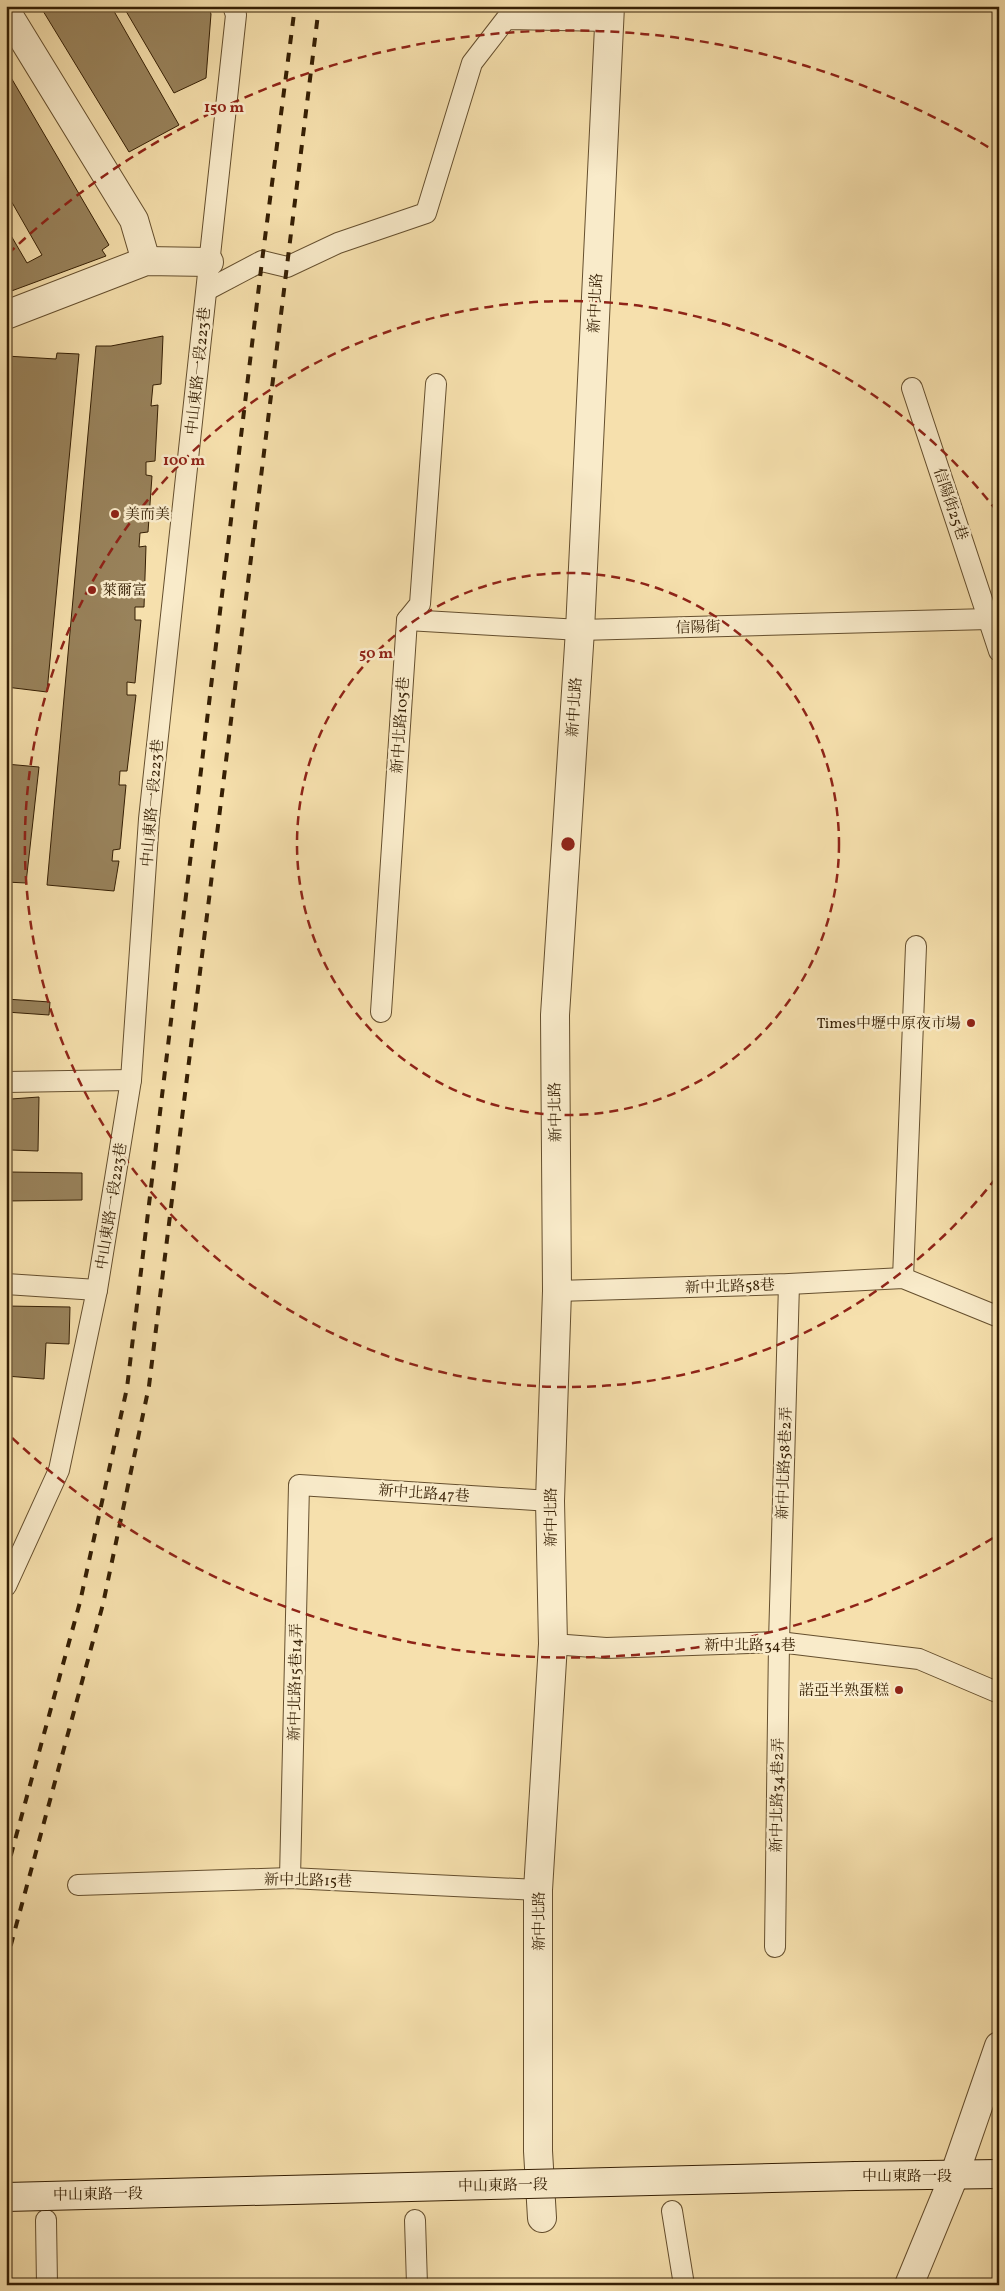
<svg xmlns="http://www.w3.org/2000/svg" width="1005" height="2291" viewBox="0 0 1005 2291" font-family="Vollkorn,'Noto Serif TC',serif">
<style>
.building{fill:#99835c;stroke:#351f04}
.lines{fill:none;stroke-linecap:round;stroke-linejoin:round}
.service-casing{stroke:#654f2e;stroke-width:22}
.minor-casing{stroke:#654f2e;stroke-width:30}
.tertiary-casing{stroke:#654f2e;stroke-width:30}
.secondary-casing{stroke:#351f04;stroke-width:30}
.service{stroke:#f9ebca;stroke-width:20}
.minor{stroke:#f9ebca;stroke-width:28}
.tertiary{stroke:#f9ebca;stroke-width:28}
.secondary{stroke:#f9ebca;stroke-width:28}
.rail{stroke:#351f04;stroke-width:4;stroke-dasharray:9 9;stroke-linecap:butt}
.secondary-bridge-casing{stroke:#351f04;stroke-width:30;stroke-linecap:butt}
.secondary-bridge{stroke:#f9ebca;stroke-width:28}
.ring{fill:none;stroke:#8f2418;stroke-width:2.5;stroke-dasharray:9 6}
.poi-dot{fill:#8f2418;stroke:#f9ebca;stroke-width:2}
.labels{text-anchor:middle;stroke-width:5;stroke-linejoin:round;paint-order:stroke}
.street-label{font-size:15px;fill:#351f04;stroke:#f9ebca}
.poi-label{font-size:15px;fill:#351f04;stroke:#f9ebca;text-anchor:start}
.centre{fill:#8f2418;stroke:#f9ebca;stroke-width:2.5}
.ring-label{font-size:15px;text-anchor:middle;font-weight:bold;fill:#8f2418;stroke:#f9ebca;stroke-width:5;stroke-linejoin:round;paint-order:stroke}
</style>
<rect width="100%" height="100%" fill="#f6e0ad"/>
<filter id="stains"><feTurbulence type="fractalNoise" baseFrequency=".004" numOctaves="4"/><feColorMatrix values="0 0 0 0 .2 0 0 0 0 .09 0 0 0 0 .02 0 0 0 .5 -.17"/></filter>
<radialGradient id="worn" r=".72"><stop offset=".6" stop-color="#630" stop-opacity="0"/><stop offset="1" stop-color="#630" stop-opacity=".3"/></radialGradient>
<g class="building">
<path d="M 40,6 L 111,6 L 179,125 L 129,152 Z"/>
<path d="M 123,6 L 208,6 L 211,14 L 206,78 L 174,93 Z"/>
<path d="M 6,69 L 109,245 L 102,250 L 106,256 L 6,293 L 6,227 L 27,263 L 42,255 L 6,192 Z"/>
<path d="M 163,336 L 161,384 L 153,385 L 151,406 L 158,405 L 155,461 L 146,462 L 146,475 L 152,476 L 148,532 L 140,533 L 139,547 L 146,546 L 144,607 L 135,607 L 135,620 L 141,620 L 135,683 L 127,682 L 127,695 L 136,695 L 127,771 L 120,771 L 119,785 L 126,785 L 120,849 L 113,850 L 112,861 L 119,861 L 114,891 L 47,885 L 96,346 L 111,346 Z"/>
<path d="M 57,353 L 79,354 L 47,692 L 6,687 L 6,356 L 56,359 Z"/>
<path d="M 6,764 L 39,767 L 26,883 L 6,882 Z"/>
<path d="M 6,999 L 50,1002 L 49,1015 L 6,1012 Z"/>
<path d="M 39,1097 L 38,1151 L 11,1150 L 10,1172 L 82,1173 L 82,1200 L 6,1201 L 6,1109 L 11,1109 L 11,1099 Z"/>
<path d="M 6,1306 L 70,1307 L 69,1344 L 46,1343 L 44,1379 L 6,1376 Z"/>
</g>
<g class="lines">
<g class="service-casing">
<g id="service">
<path d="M 207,290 L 262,261 L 287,267 L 338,243 L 426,213 L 472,63 L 506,19 L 608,21"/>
<path d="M 912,388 L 999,651"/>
<path d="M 407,620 L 580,630 L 989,619"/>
<path d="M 381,1012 L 407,620 L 420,604 L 436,384"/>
<path d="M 6,1082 L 131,1080"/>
<path d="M 903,1278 L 916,946"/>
<path d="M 6,1284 L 97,1290"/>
<path d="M 557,1291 L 789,1284 L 903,1278 L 999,1317"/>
<path d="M 6,1586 L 59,1470 L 97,1290 L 131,1080 L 149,819 L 236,15 L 233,6"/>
<path d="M 553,1644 L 606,1648 L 779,1642 L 919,1659 L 999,1693"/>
<path d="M 290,1878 L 299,1485 L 550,1501"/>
<path d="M 78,1885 L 290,1878 L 538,1890"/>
<path d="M 775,1947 L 779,1642 L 789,1284"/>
<path d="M 672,2211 L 684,2285"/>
<path d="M 46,2220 L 47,2285"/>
<path d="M 415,2220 L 417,2285"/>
</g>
</g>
<g class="minor-casing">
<g id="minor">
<path d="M 6,11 L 134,220 L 146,261"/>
<path d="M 6,315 L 146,261 L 209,262"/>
<path d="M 909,2285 L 954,2176 L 999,2046"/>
</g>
</g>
<g class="tertiary-casing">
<path id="tertiary" d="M 542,2218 L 538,2151 L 538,1890 L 553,1644 L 550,1501 L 557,1291 L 555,1015 L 580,630 L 610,6"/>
</g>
<g class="secondary-casing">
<path id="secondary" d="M 856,2176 L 999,2174"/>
</g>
<use href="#service" class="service"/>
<use href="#minor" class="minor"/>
<use href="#tertiary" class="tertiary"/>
<use href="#secondary" class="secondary"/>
<g class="rail">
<path d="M 6,1873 L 80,1602 L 127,1388 L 262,261 L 295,6"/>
<path d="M 6,1963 L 103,1604 L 149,1386 L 319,6"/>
</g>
<g class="secondary-bridge-casing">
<path id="secondary-bridge" d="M 6,2197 L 856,2176"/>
</g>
<use href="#secondary-bridge" class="secondary-bridge"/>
</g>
<g class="ring">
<circle cx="568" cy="844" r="271"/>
<path d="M996 1178A543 543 0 1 1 996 510"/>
<path d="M993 1538A814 814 0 0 1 8 1434M8 254A814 814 0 0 1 993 150"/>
</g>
<g class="poi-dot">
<circle cx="115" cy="514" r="5"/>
<circle cx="92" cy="590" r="5"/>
<circle cx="971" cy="1023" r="5"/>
<circle cx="899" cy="1690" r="5"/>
</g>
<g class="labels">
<g class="street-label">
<text transform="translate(595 303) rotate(-87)" y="5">新中北路</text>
<text transform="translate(198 371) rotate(-84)" y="5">中山東路一段223巷</text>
<text transform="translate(951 504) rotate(71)" y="5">信陽街25巷</text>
<text transform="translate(698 627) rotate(-2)" y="5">信陽街</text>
<text transform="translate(574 707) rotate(-86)" y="5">新中北路</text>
<text transform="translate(400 725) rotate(-86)" y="5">新中北路105巷</text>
<text transform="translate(152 803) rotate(-85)" y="5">中山東路一段223巷</text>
<text transform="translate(555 1112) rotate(-91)" y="5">新中北路</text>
<text transform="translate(111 1206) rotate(-81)" y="5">中山東路一段223巷</text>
<text transform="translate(730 1286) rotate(-2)" y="5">新中北路58巷</text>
<text transform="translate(784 1463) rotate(-88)" y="5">新中北路58巷2弄</text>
<text transform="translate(424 1493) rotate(4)" y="5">新中北路47巷</text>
<text transform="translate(551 1517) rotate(-90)" y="5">新中北路</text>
<text x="750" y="1650">新中北路34巷</text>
<text transform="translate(295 1682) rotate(-89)" y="5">新中北路15巷14弄</text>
<text transform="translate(777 1795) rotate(-89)" y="5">新中北路34巷2弄</text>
<text transform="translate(308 1880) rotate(1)" y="5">新中北路15巷</text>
<text transform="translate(539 1921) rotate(-90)" y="5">新中北路</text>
<text x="907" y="2181">中山東路一段</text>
<text transform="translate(503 2185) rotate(-1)" y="5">中山東路一段</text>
<text transform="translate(98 2194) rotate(-1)" y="5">中山東路一段</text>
</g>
<g class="poi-label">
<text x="125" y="519">美而美</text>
<text x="102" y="595">萊爾富</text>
<text x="961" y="1028" text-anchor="end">Times中壢中原夜市場</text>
<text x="889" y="1695" text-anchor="end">諾亞半熟蛋糕</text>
</g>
</g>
<circle cx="568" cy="844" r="8" class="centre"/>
<g class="ring-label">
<text x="224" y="112">150 m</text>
<text x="184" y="465">100 m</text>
<text x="376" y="658">50 m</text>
</g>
<rect width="1005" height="2291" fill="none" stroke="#f6e0ad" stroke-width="25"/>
<rect x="8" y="8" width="990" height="2276" fill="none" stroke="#351f04" stroke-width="2.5"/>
<rect x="12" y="12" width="980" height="2266" fill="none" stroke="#351f04"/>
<rect width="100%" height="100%" filter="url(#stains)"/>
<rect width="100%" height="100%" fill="url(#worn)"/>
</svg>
